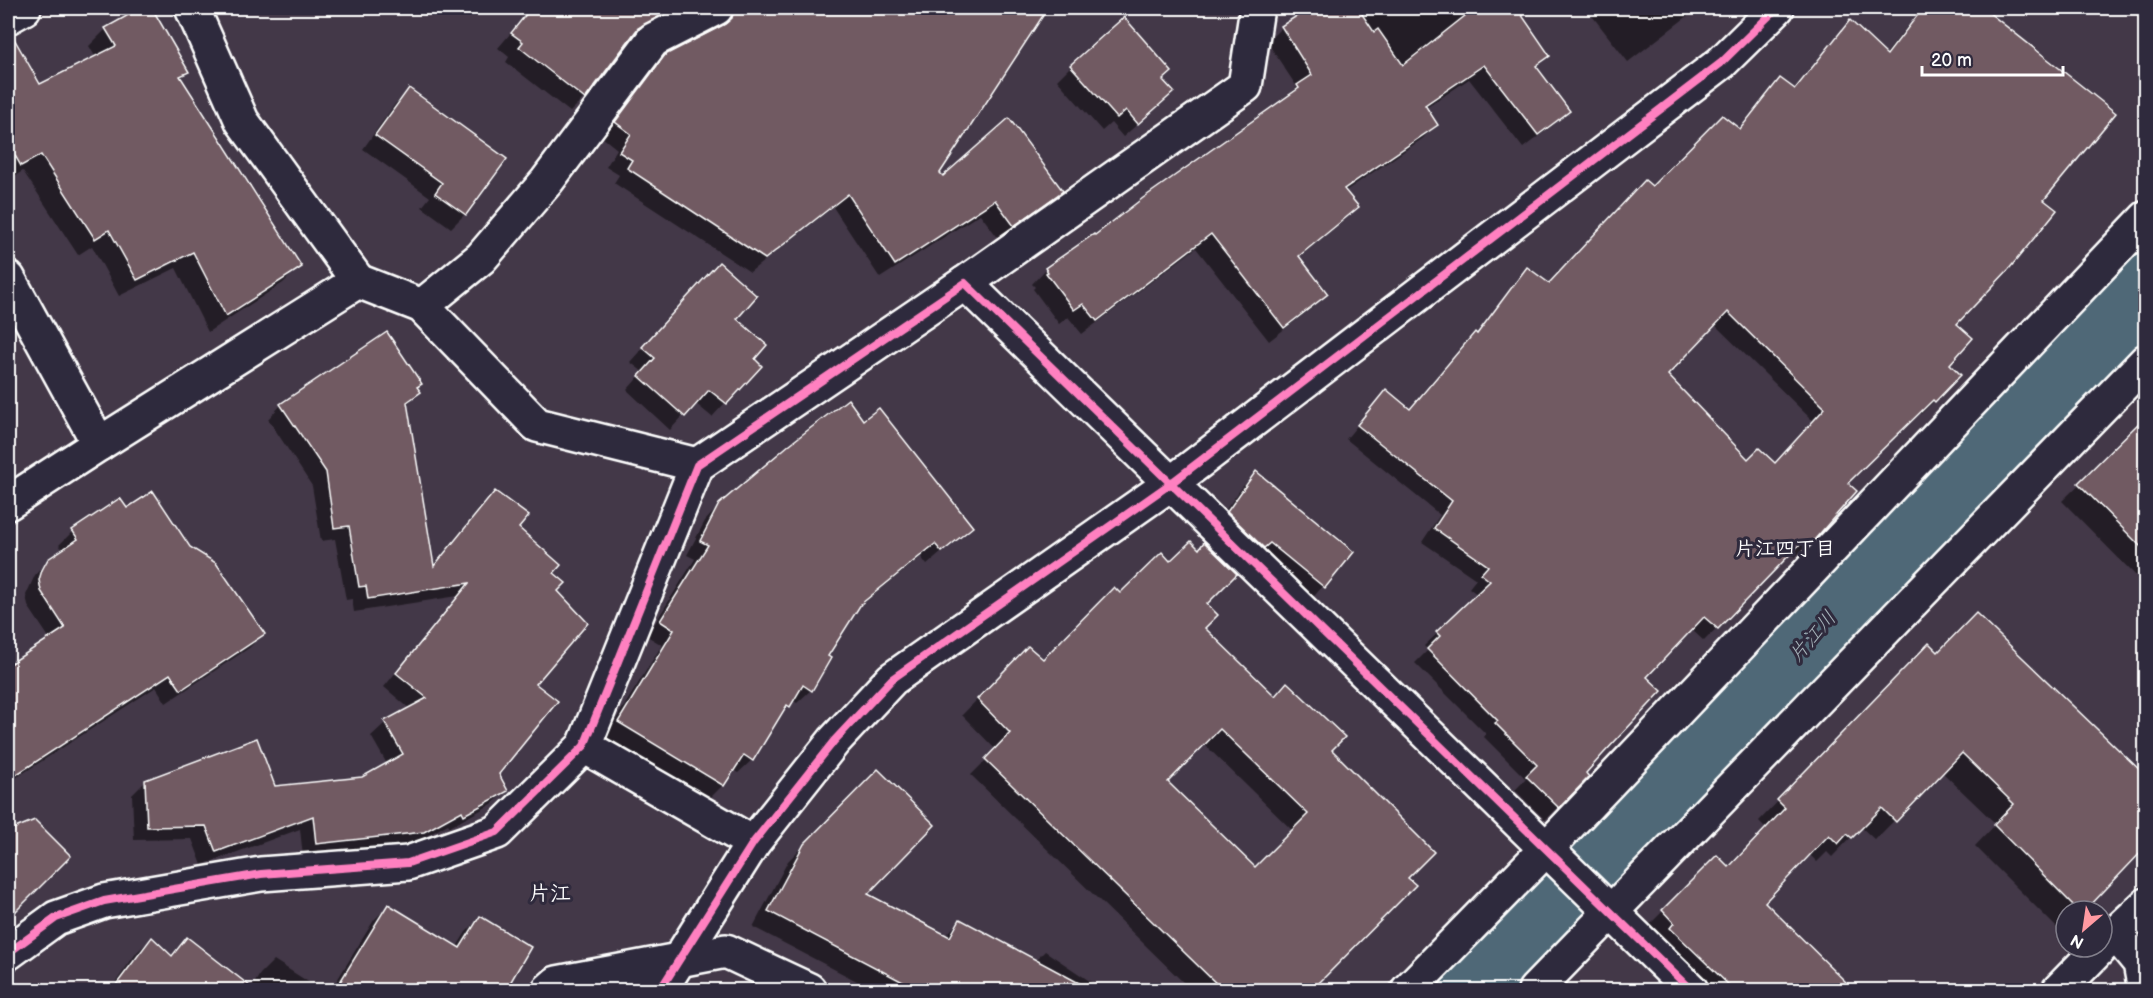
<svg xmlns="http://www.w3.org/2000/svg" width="2153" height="998" viewBox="0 0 2153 998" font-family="'Balsamiq Sans','Klee One',sans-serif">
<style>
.shadow{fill:#0007;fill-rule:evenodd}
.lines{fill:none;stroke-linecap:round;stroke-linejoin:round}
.river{stroke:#4f6877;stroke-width:84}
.building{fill:#715a62;stroke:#fff;stroke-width:1.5;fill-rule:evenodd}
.minor-casing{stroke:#fff;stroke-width:38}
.tertiary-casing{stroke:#fff;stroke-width:38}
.minor{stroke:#2f2a3d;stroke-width:33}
.tertiary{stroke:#2f2a3d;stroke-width:33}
.cycleway-casing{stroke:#2f2a3d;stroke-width:11}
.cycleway{stroke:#ff80c0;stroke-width:8}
.labels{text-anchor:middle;stroke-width:6;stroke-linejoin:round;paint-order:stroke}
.neighbourhood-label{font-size:20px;font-weight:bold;fill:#fff;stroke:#2f2a3d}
.water-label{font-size:20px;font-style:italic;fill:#a7b4bb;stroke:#2f2a3d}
.quarter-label{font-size:21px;font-weight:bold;fill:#fff;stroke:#2f2a3d}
</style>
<rect width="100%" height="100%" fill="#433848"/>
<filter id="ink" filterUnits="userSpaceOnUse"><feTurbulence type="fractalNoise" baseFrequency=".0167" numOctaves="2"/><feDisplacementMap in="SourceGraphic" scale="12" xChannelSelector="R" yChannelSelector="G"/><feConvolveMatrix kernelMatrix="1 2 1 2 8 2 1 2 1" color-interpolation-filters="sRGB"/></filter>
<g filter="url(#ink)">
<g class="shadow">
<path d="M 144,8 L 151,8 L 187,71 L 180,79 L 300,266 L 283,283 L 208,332 L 176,268 L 119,296 L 92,246 L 78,255 L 23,171 L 8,180 L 8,78 L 28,66 L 39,86 L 96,58 L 89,46 L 106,29 Z"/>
<path d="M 532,8 L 550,9 L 556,8 L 562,12 L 564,8 L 687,8 L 631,36 L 584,98 L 570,112 L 506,62 L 509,57 L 498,48 Z"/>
<path d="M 713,8 L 750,8 L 766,27 L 779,8 L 1047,8 L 938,174 L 943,178 L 1061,191 L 1047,205 L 999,239 L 980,214 L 880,278 L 833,207 L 750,272 L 614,183 L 619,175 L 606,167 L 617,149 L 602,137 L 651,71 L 666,56 L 719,29 L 721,25 L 719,15 Z"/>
<path d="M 1296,8 L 1527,8 L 1519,14 L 1548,56 L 1536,68 L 1568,111 L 1553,125 L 1523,148 L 1469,79 L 1426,108 L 1436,125 L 1422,139 L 1344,192 L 1357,207 L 1343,221 L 1299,257 L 1326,294 L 1312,308 L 1269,341 L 1196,248 L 1082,334 L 1068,317 L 1059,324 L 1033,289 L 1035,287 L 1032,284 L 1046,269 L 1095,238 L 1283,101 L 1297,87 L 1267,42 L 1282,27 L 1301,15 Z"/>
<path d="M 1586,8 L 1698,8 L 1628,62 Z"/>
<path d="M 1938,8 L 1981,8 L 2052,62 L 2042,200 L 1955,324 L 1948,364 L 1959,376 L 1921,414 L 1919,411 L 1846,483 L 1807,545 L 1795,557 L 1790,553 L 1704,641 L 1691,629 L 1645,677 L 1584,774 L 1587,777 L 1545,820 L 1515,790 L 1526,779 L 1484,737 L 1486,734 L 1415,663 L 1428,650 L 1424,646 L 1478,595 L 1469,588 L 1476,579 L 1422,542 L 1440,515 L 1346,439 L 1386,391 L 1409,410 L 1462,347 L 1476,335 L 1515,282 L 1527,269 L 1548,284 L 1652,188 L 1739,129 L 1781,80 L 1793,90 L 1838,35 L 1850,22 L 1885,55 L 1906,28 L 1919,15 L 1927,22 ZM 1714,324 L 1814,422 L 1775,464 L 1748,461 L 1666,375 Z"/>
<path d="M 1071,66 L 1162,80 L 1158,106 L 1123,137 L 1111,123 L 1102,131 L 1057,80 Z"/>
<path d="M 409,90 L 505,160 L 465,214 L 451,228 L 422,207 L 430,197 L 363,149 L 395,104 Z"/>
<path d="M 705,278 L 735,319 L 753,359 L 759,366 L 712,417 L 695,403 L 670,430 L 627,390 L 643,372 L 630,362 Z"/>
<path d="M 415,388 L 419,392 L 406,405 L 432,567 L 482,506 L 496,493 L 517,528 L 552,573 L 556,592 L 534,684 L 497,774 L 506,791 L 492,804 L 450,827 L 448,824 L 409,846 L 303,857 L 300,829 L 202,865 L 192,839 L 134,840 L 132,795 L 146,781 L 274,787 L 362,779 L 387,764 L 371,736 L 385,723 L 410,709 L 384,687 L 458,596 L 354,612 L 352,599 L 346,600 L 335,539 L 321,541 L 312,486 L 268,419 L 281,405 Z"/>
<path d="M 2146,419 L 2146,586 L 2062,501 Z"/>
<path d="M 863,422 L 971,527 L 927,565 L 921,557 L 856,609 L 826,657 L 811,690 L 797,703 L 792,700 L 779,715 L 752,760 L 738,773 L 733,770 L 723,785 L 709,799 L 605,737 L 662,645 L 647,636 L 695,559 L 687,555 L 705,521 L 719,506 Z"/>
<path d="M 1257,473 L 1352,552 L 1310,601 L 1214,526 L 1243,486 Z"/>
<path d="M 127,511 L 189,548 L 263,634 L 249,648 L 166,703 L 156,687 L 8,783 L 8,667 L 50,639 L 28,606 L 26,595 L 35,575 L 49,560 L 64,551 L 59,545 L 73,531 Z"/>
<path d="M 1120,595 L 1205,604 L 1203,628 L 1330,750 L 1406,878 L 1413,885 L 1310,990 L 1181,990 L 1186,985 L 971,775 L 996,750 L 962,715 L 1028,648 L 1043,661 ZM 1204,744 L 1293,831 L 1255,869 L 1166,782 Z"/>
<path d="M 1976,615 L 2146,777 L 2146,782 L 2134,794 L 2146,805 L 2146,845 L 2082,911 L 2066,911 L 2066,928 L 2061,932 L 1975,846 L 1996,824 L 1942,772 L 1875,840 L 1861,827 L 1832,857 L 1827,852 L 1817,862 L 1809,854 L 1763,902 L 1852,990 L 1694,990 L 1643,931 L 1717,857 L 1728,868 L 1766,828 L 1759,821 L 1909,665 L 1938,653 Z"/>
<path d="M 878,771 L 866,895 L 945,936 L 960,921 L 1035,961 L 1045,951 L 1103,990 L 874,990 L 753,927 L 788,861 Z"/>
<path d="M 34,822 L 69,856 L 8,917 L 8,832 Z"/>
<path d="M 388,906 L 456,948 L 466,932 L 480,918 L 529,948 L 504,990 L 331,990 L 374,920 Z"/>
<path d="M 151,939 L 172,955 L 187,939 L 251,989 L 260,974 L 274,960 L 321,990 L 110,990 L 137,952 Z"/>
</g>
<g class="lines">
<path class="river" d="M 1473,990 L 1610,866 L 1947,482 L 2146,276"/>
</g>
<g class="building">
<path d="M 141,8 L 152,8 L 189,72 L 180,76 L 302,267 L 226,316 L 193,252 L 137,280 L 109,230 L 95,239 L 41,155 L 21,166 L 8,143 L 8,36 L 12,35 L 40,84 L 116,46 L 105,28 Z"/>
<path d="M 531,8 L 676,8 L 638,28 L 585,99 L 519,47 L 523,42 L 511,33 Z"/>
<path d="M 734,8 L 1048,8 L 940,173 L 943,176 L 1009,118 L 1063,191 L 1014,226 L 995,200 L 895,265 L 848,194 L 765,259 L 627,168 L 632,160 L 619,152 L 631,134 L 615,122 L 665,55 L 725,24 L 732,18 Z"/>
<path d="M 1309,8 L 1358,8 L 1374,32 L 1378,29 L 1403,65 L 1475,8 L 1517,8 L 1550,56 L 1536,66 L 1570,111 L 1538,135 L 1484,65 L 1425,105 L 1438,125 L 1344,189 L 1359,207 L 1299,256 L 1328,294 L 1284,328 L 1211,234 L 1097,321 L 1083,304 L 1074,310 L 1046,273 L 1048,272 L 1045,268 L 1094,234 L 1095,235 L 1143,198 L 1299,88 L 1297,85 L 1312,75 L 1281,26 Z"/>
<path d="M 1923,8 L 1983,8 L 2116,113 L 2044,200 L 2057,210 L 2009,269 L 1957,324 L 1973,338 L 1950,364 L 1961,375 L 1935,402 L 1933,400 L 1848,483 L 1857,491 L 1809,546 L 1803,541 L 1718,629 L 1704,617 L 1647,677 L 1662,691 L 1603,754 L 1586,773 L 1589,777 L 1559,808 L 1526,776 L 1537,765 L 1495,723 L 1498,721 L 1427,649 L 1440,636 L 1436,632 L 1490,581 L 1481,574 L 1488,566 L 1434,528 L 1452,501 L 1357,425 L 1386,389 L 1410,409 L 1475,332 L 1477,334 L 1527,267 L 1549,283 L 1645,180 L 1652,186 L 1722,115 L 1740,129 L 1780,78 L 1795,89 L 1850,20 L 1887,55 ZM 1728,312 L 1825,408 L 1775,463 L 1759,448 L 1748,459 L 1668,375 Z"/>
<path d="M 1124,17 L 1172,72 L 1163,80 L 1174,92 L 1138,124 L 1126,110 L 1117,118 L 1070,65 Z"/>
<path d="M 409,88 L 507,159 L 466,215 L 435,193 L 442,183 L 375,135 Z"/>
<path d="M 719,262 L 757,296 L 737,319 L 767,345 L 755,359 L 762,366 L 727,404 L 709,390 L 685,417 L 639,376 L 655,358 L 642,347 Z"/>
<path d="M 387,332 L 422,384 L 417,387 L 421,392 L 407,402 L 434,566 L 495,491 L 529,516 L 519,528 L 561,565 L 554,573 L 566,583 L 558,591 L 588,623 L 536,684 L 558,701 L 499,774 L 508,791 L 464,815 L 462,811 L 424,832 L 316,844 L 313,816 L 216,852 L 206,826 L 147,827 L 145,780 L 257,738 L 275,786 L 362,777 L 403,754 L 384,721 L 427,698 L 396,673 L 469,583 L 368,599 L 366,586 L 359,587 L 349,526 L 334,528 L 326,472 L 280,404 Z"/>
<path d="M 848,399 L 863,420 L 879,408 L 973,527 L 942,552 L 935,544 L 861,604 L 828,656 L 831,658 L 812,691 L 803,685 L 790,707 L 787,705 L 753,761 L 744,755 L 724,786 L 618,722 L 674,630 L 660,621 L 708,545 L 700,541 L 719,504 L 790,444 Z"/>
<path d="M 2145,417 L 2145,551 L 2078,483 Z"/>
<path d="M 1256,471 L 1354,552 L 1325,588 L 1270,543 L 1264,548 L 1227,512 Z"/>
<path d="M 153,491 L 190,547 L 216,563 L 265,634 L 181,690 L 170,674 L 8,780 L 8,665 L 65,628 L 41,591 L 39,580 L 42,570 L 48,559 L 78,539 L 72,530 L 120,498 L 127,508 Z"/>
<path d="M 1191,541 L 1199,549 L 1204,542 L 1237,574 L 1207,604 L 1218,615 L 1205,628 L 1275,696 L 1287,682 L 1345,737 L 1332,750 L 1434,852 L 1408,878 L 1416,885 L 1312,990 L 1223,990 L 985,759 L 1010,733 L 977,699 L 1028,646 L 1043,659 L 1114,587 L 1120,593 L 1162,552 L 1170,561 ZM 1220,729 L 1308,814 L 1255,867 L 1168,782 Z"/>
<path d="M 1976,613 L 2145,775 L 2145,848 L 2085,911 L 2079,911 L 1994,825 L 2014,804 L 1962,753 L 1896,822 L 1882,808 L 1852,838 L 1847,834 L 1838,844 L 1829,835 L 1765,902 L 1854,990 L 1734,990 L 1670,928 L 1674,923 L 1662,910 L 1717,855 L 1729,867 L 1785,808 L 1777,800 L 1929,643 L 1938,652 Z"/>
<path d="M 878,769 L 935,825 L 868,894 L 950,937 L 960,919 L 1092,990 L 918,990 L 768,911 L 804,844 Z"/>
<path d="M 35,820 L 71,856 L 8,919 L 8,831 Z"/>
<path d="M 388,904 L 460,948 L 480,916 L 531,947 L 506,990 L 335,990 Z"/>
<path d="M 152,937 L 172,956 L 187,937 L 255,990 L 112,990 Z"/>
</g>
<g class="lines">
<g class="minor-casing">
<g id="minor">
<path d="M 8,17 L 24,8"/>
<path d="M 8,278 L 99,444"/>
<path d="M 358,281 L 422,306 L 537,425 L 697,465"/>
<path d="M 965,283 L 1245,86 L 1257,8"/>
<path d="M 422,306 L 481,258 L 547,181 L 653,40 L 716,8"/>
<path d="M 8,503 L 99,444 L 358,281 L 242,121 L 192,8"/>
<path d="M 584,746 L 753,843"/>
<path d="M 2116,934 L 2140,963 L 2145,990"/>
<path d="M 2102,946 L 2146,905"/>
<path d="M 8,953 L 56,918 L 104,901 L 261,874 L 408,863 L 497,832 L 584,746 L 697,465 L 965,283 L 1691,990"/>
<path d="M 549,990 L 557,983 L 726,951 L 809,990"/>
<path d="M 1408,990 L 1545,850 L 2146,218"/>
<path d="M 1535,990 L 2146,361"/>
<path d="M 2059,990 L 2101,947"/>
</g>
</g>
<g class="tertiary-casing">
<path id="tertiary" d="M 660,990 L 753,843 L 834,741 L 892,679 L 1170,484 L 1721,63 L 1777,8"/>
</g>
<use href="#minor" class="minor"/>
<use href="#tertiary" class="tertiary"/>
<g class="cycleway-casing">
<g id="cycleway">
<path d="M 8,953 L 56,918 L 104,901 L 261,874 L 408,863 L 497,832 L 584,746 L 697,465 L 965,283 L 1691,990"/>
<path d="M 660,990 L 753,843 L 834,741 L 892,679 L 1170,484 L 1721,63 L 1777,8"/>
</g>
</g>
<use href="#cycleway" class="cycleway"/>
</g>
</g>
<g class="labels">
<g class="neighbourhood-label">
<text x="1785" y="555">片江四丁目</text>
</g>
<g class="water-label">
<text transform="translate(1812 636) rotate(-49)" y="7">片江川</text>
</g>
<g class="quarter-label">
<text x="550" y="900">片江</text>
</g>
</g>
<rect width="2153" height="998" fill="none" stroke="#2f2a3d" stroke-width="30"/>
<rect x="15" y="15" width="2123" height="968" fill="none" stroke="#fff" stroke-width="2" filter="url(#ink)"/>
<g transform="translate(2084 929) rotate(209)"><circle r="28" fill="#2f2a3d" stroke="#827f8b" stroke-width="1.5"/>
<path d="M0-4.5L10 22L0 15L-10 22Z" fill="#ff9aa2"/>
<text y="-9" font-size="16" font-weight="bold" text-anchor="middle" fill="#ffffff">N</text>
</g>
<path d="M1922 66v9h141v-9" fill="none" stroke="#ffffff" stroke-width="3"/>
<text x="1931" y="66" font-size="18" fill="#ffffff" stroke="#2f2a3d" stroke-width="4.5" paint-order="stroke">20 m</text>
</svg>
